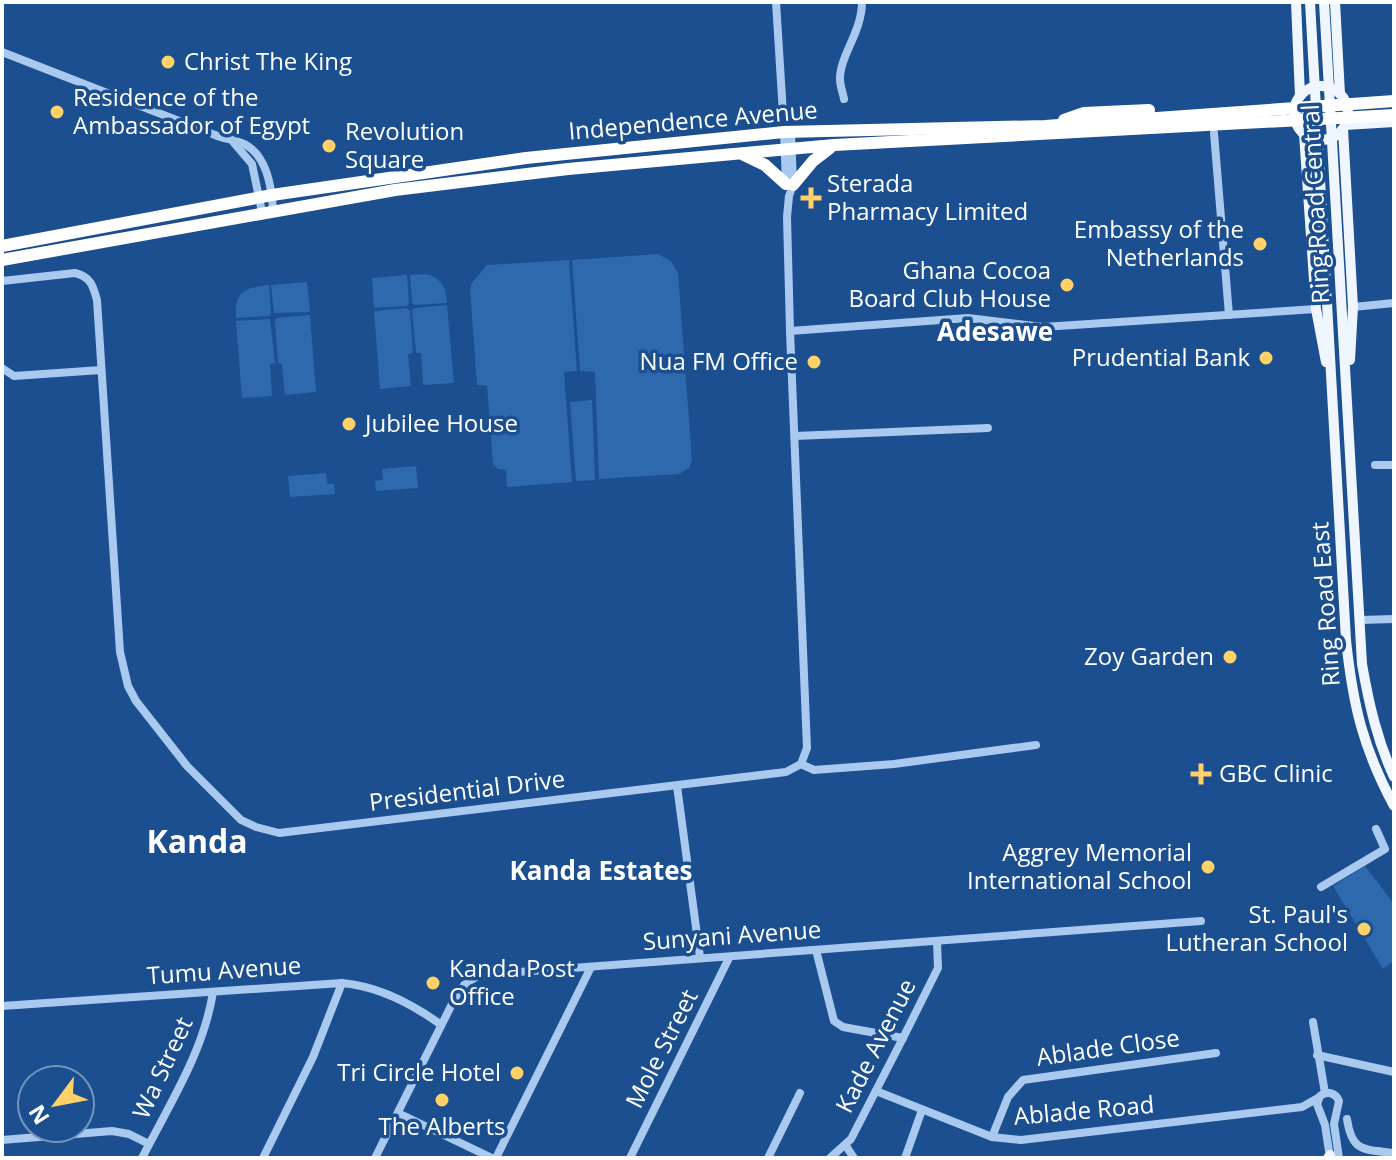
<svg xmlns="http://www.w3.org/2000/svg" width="1396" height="1160" viewBox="0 0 1396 1160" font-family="'Open Sans',sans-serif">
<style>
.green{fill:#2e69ad}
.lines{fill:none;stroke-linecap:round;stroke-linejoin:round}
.minor{stroke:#a9c9ee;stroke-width:8}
.major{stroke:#f0f6ff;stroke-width:10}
.highway{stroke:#fff;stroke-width:12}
.poi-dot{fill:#ffd166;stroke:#1b4f8f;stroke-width:3}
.labels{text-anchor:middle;stroke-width:7;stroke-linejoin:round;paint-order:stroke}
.poi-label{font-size:24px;fill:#fff;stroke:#1b4f8f;text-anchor:end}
.street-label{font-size:24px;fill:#fff;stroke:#1b4f8f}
.neighbourhood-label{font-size:26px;font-weight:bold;fill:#fff;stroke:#1b4f8f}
.district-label{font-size:32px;font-weight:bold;fill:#fff;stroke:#1b4f8f}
</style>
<rect width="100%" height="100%" fill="#1b4f8f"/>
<g class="green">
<path d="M 658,254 L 671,261 L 678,273 L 692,460 L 689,468 L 679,474 L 599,479 L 595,372 L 580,371 L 572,260 Z"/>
<path d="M 569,260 L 577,371 L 564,372 L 572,482 L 507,487 L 506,470 L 498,469 L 493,464 L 487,386 L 477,385 L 470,289 L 472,283 L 487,265 Z"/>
<path d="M 426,274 C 442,278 446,288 447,303 L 415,305 L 412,303 L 410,275 Z"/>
<path d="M 407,275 L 409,303 L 407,306 L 374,308 L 372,278 Z"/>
<path d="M 307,282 L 310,312 L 274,313 L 271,285 Z"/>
<path d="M 269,285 L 271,313 L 269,316 L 236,318 C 234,291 245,288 269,285 Z"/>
<path d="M 447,305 L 454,383 L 423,385 L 421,353 L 416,353 L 412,310 L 415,308 Z"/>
<path d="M 407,308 L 410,311 L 413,353 L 408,354 L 411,386 L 380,389 L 374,311 Z"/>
<path d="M 310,315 L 316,392 L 285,395 L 282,364 L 278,363 L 275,320 L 277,318 Z"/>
<path d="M 270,319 L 275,363 L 270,364 L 272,396 L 242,398 L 236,321 Z"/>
<path d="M 592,400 L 595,480 L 576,481 L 570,402 Z"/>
<path d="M 416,466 L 418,488 L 376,491 L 375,481 L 383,480 L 382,469 Z"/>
<path d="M 326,473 L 327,484 L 334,484 L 335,494 L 290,497 L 288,476 Z"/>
<path d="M 1365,866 L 1394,904 L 1394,961 L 1383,969 L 1333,886 Z"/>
</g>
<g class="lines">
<g class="minor">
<path d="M 776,2 L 783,114"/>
<path d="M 2,52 L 215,135 C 224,139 238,140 246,145 C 267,157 272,189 273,211"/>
<path d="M 844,99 C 843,93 840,86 840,79 C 840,55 862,32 862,2"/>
<path d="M 784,132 L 786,183"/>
<path d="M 1214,133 L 1229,315"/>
<path d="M 234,143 L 252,164 L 262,212"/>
<path d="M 2,281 L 75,273 C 91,277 93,286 97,300 L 120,652 L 128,686 L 136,701 L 187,766 L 241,820 L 256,827 L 279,833 L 786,772 L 801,764 L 807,748 L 790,331 L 787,217 L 789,196 L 793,185 L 791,132"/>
<path d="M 1353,307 L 1394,303"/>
<path d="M 790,331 L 968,318 L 1043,327 L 1316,309"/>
<path d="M 2,368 L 14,376 L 101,370"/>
<path d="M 795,436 L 988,428"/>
<path d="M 1375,465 L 1394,465"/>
<path d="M 1361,620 L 1394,619"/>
<path d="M 801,764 L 814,770 L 894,764 L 1036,745"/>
<path d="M 677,786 L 700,957"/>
<path d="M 1321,887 L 1385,849 L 1376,829"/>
<path d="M 816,950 L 834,1021 L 843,1027 L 903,1038"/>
<path d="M 2,1006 L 342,983 C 377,986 412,1004 440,1024"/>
<path d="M 1313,1022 L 1325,1093"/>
<path d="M 1317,1055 L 1394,1072"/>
<path d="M 876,1091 L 992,1137 L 1021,1140 L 1302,1107 L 1318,1098"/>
<path d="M 398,1113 L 492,1158"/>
<path d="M 1347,1119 C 1352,1153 1364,1149 1394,1153"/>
<path d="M 992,1137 L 1008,1097 L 1023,1080 L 1216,1053"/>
<path d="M 2,1140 L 112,1131 L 129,1134 L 149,1144"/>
<path d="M 846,1146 L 854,1158"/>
<path d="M 142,1158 C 169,1105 204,1051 213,992"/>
<path d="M 263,1158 L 313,1057 L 342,983"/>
<path d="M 375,1158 L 455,998 L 464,985 L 479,975 L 1201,921"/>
<path d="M 496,1158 L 591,967"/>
<path d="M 630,1158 L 729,958"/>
<path d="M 768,1158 L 800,1093"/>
<path d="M 830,1158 L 851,1139 L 903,1038 L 938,968 L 937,942"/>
<path d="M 905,1158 L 922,1110"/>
<path d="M 1330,1158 L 1325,1125 L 1317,1104 L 1320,1096 C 1327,1091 1335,1092 1339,1101 L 1334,1124 L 1339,1158"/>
</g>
<g class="major">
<path d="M 1296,2 L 1300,96"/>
<path d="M 1310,2 L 1346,640 C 1353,706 1363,748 1394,806"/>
<path d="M 1324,2 L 1362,664 C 1369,704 1377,740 1394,777"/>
<path d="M 1335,2 L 1340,94"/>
<circle cx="1321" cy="113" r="27"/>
<path d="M 1345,125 L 1394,122"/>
<path d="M 1343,129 L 1353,307 L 1350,360"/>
<path d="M 1304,134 L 1316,309 L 1326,362"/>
<path d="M 1328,1158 L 1330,1155"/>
</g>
<g class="highway">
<path d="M 1064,120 L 1084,113 L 1149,110"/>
<path d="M 744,155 L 765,165 L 786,184"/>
<path d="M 793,185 L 813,161 L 830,148"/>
<path d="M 2,246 L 272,195 L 526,158 L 784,132 L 1045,126 L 1394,101"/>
<path d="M 2,260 L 395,190 L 568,169 L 834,145 L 1394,115"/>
</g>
</g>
<g class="poi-dot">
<circle cx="168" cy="62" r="8"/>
<circle cx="57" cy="112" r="8"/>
<circle cx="329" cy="146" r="8"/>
<path d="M807 186h8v8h8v8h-8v8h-8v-8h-8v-8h8z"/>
<circle cx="1260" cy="244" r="8"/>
<circle cx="1067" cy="285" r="8"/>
<circle cx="1266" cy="358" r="8"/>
<circle cx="814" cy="362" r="8"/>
<circle cx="349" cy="424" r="8"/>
<circle cx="1230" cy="657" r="8"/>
<path d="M1197 762h8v8h8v8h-8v8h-8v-8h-8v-8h8z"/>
<circle cx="1208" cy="867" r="8"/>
<circle cx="1364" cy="929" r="8"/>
<circle cx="433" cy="983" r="8"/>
<circle cx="517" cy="1073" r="8"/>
<circle cx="442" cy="1100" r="8"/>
</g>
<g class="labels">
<g class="poi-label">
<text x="184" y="70" text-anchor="start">Christ The King</text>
<text x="73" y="106" text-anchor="start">Residence of the<tspan x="73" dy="28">Ambassador of Egypt</tspan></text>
<text x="345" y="140" text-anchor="start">Revolution<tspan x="345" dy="28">Square</tspan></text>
<text x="827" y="192" text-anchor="start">Sterada<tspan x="827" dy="28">Pharmacy Limited</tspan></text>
<text x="1244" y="238">Embassy of the<tspan x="1244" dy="28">Netherlands</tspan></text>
<text x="1051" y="279">Ghana Cocoa<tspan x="1051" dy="28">Board Club House</tspan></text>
<text x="1250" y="366">Prudential Bank</text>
<text x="798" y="370">Nua FM Office</text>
<text x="365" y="432" text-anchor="start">Jubilee House</text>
<text x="1214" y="665">Zoy Garden</text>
<text x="1219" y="782" text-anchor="start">GBC Clinic</text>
<text x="1192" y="861">Aggrey Memorial<tspan x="1192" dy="28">International School</tspan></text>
<text x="1348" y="923">St. Paul's<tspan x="1348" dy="28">Lutheran School</tspan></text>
<text x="449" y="977" text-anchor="start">Kanda Post<tspan x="449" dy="28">Office</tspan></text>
<text x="501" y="1081">Tri Circle Hotel</text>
<text x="442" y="1135" text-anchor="middle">The Alberts</text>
</g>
<g class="street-label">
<text transform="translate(693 121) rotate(-5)" y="8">Independence Avenue</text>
<text transform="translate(1316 204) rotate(-93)" y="8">Ring Road Central</text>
<text transform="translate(1326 604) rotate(-94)" y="8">Ring Road East</text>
<text transform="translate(467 791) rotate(-7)" y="8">Presidential Drive</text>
<text transform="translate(732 936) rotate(-4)" y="8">Sunyani Avenue</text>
<text transform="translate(224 971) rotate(-4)" y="8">Tumu Avenue</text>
<text transform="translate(876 1046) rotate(-63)" y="8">Kade Avenue</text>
<text transform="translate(1108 1048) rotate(-8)" y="8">Ablade Close</text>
<text transform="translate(662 1049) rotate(-63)" y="8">Mole Street</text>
<text transform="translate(163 1068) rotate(-65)" y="8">Wa Street</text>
<text transform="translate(1084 1111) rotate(-5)" y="8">Ablade Road</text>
</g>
<g class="neighbourhood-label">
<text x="995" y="341">Adesawe</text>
<text x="601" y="880">Kanda Estates</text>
</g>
<g class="district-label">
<text x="197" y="853">Kanda</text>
</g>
</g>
<rect width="1396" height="1160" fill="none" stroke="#ffffff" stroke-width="8"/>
<g transform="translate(56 1104) rotate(238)"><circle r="38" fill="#1b4f8f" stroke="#7695bc" stroke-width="2"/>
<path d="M0-6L14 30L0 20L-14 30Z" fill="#ffd166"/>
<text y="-12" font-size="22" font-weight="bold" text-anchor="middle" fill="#ffffff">N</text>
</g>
</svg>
